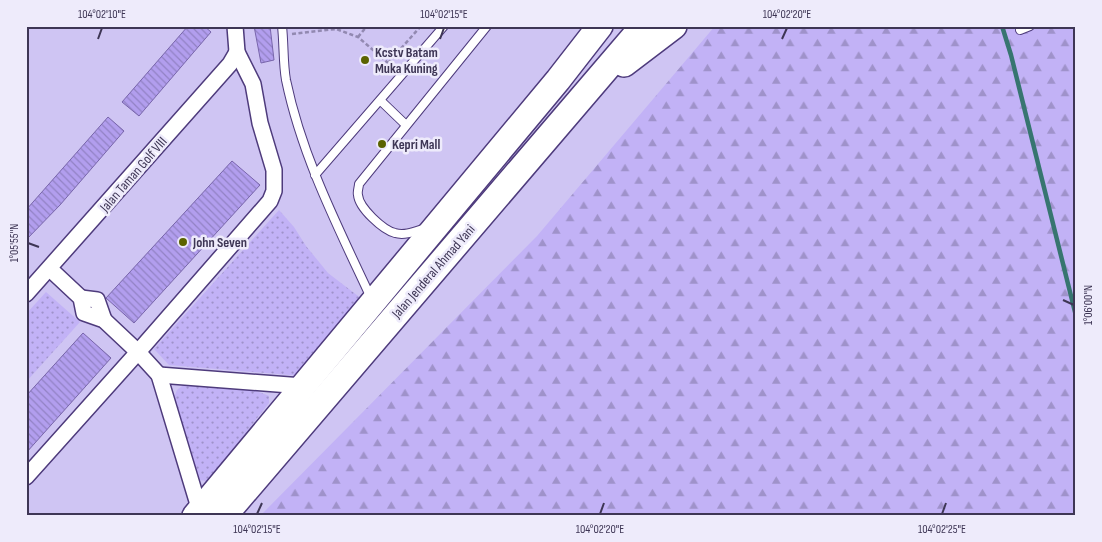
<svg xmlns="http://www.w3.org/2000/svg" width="1102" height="542" viewBox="0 0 1102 542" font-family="'Sofia Sans Condensed',sans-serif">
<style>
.grass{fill:url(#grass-dots)}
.forest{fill:url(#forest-firs)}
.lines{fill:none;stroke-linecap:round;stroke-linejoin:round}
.stream{stroke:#377570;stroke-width:4.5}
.building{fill:url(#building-back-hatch);stroke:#7865ab}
.service-casing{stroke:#4e3b7c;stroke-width:10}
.minor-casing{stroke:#4e3b7c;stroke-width:18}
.trunk-casing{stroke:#4e3b7c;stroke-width:28}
.path{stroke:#9289b1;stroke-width:2.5;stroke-dasharray:4 2.5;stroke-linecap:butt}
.service{stroke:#fff;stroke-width:8}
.minor{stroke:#fff;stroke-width:15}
.trunk{stroke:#fff;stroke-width:25}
.ticks{fill:none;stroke:#3e3655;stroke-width:2}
.poi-dot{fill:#5b6300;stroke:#eeebfb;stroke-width:2}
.labels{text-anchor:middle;stroke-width:5;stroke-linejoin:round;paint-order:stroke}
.poi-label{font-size:14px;font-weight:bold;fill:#3e3655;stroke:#eeebfb;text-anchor:start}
.street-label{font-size:14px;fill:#3e3655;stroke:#eeebfb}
.neatline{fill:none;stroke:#3e3655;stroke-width:2}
.ticks-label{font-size:12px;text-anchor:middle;fill:#3e3655}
</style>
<defs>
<pattern id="grass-dots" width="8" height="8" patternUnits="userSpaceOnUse" patternTransform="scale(1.25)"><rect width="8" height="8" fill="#c2b2f6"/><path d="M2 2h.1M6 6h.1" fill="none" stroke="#9f92ca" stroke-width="1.8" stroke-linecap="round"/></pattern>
<pattern id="forest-firs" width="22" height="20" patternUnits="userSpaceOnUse" patternTransform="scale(1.25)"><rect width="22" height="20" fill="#c2b2f6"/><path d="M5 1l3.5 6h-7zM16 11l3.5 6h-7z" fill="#9f92ca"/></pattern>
<pattern id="building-back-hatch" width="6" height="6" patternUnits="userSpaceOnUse" patternTransform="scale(1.25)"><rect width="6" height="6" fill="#b29eee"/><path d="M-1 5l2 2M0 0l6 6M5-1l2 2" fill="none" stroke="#9282c4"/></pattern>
</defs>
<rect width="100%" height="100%" fill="#cfc5f3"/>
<g class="grass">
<path d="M 279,210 L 294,227 L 306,246 L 328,273 L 362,299 L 302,376 L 169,365 L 154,349 Z"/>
<path d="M 46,292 L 80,322 L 26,382 L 26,314 Z"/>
<path d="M 186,383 C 213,385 244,384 269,396 L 269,403 L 218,468 L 207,481 L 199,480 L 192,475 L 172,402 L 177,390 Z"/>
</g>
<path class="forest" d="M 715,26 L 1076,26 L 1076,516 L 260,516 L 537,236 Z"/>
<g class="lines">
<path class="stream" d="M 1002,26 L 1011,55 L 1076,316"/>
</g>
<g class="building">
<path d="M 188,26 L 204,26 L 211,32 L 139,116 L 122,102 Z"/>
<path d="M 254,26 L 270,26 L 274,60 L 261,63 Z"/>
<path d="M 108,117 L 124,131 L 60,205 L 26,240 L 26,210 Z"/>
<path d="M 232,161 L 260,185 L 134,323 L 106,298 Z"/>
<path d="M 83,333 L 111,358 L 26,453 L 26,396 Z"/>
</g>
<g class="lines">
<g class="service-casing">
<g id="service">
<path d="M 282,26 C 284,44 283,63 286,80 C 302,157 338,227 371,298"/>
<path d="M 1020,30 L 1030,26"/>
<path d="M 381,101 L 406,125"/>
<path d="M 315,175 L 444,26"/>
<path d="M 426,228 C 416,231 405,236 395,233 C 383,230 359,208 358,195 C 357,192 359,187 359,184 L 487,26"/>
</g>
</g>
<g class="minor-casing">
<g id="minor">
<path d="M 26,294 L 230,64 L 237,52"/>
<path d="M 81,298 L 97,300 L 104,320"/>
<path d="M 159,375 L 303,386"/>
<path d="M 26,477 L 138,352 L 104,320 L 84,313 L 81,298 L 50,269"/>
<path d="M 200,511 L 159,375 L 138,352 L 270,201 L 274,191 L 274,170 L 260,123 L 253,84 L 237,52 L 235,26"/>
</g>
</g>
<g class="trunk-casing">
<g id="trunk">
<path d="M 624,64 L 674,26"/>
<path d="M 195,516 L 558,80 L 600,26"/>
<path d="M 224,516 L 643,26"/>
</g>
</g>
<g class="path">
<path d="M 292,34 L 336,29 L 358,37 L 395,69"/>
<path d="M 358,37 L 367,26"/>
<path d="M 388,63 L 421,26"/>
</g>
<use href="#service" class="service"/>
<use href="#minor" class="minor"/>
<use href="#trunk" class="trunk"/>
</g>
<path class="ticks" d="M 98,39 L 102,28M 440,39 L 444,28M 782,39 L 787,28M 28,243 L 39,247M 1063,300 L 1074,305M 257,514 L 262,503M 600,514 L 604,503M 942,514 L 946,503"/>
<g class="poi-dot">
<circle cx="365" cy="60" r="5"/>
<circle cx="382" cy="144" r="5"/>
<circle cx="183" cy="242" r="5"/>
</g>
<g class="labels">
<g class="poi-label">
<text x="375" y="57">Kcstv Batam<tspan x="375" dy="16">Muka Kuning</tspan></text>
<text x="392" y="149">Kepri Mall</text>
<text x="193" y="247">John Seven</text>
</g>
<g class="street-label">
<text transform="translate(133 174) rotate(-49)" y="5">Jalan Taman Golf VIII</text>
<text transform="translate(433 271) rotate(-49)" y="5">Jalan Jenderal Ahmad Yani</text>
</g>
</g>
<rect width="1102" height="542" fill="none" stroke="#eeebfb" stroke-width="55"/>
<rect x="28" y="28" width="1046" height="486" class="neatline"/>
<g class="ticks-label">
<text x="102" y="18">104°02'10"E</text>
<text x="444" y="18">104°02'15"E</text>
<text x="787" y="18">104°02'20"E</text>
<text transform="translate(14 243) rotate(-90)" y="4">1°05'55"N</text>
<text transform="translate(1088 305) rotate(-90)" y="4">1°06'00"N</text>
<text x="257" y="533">104°02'15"E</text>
<text x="600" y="533">104°02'20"E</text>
<text x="942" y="533">104°02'25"E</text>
</g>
</svg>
